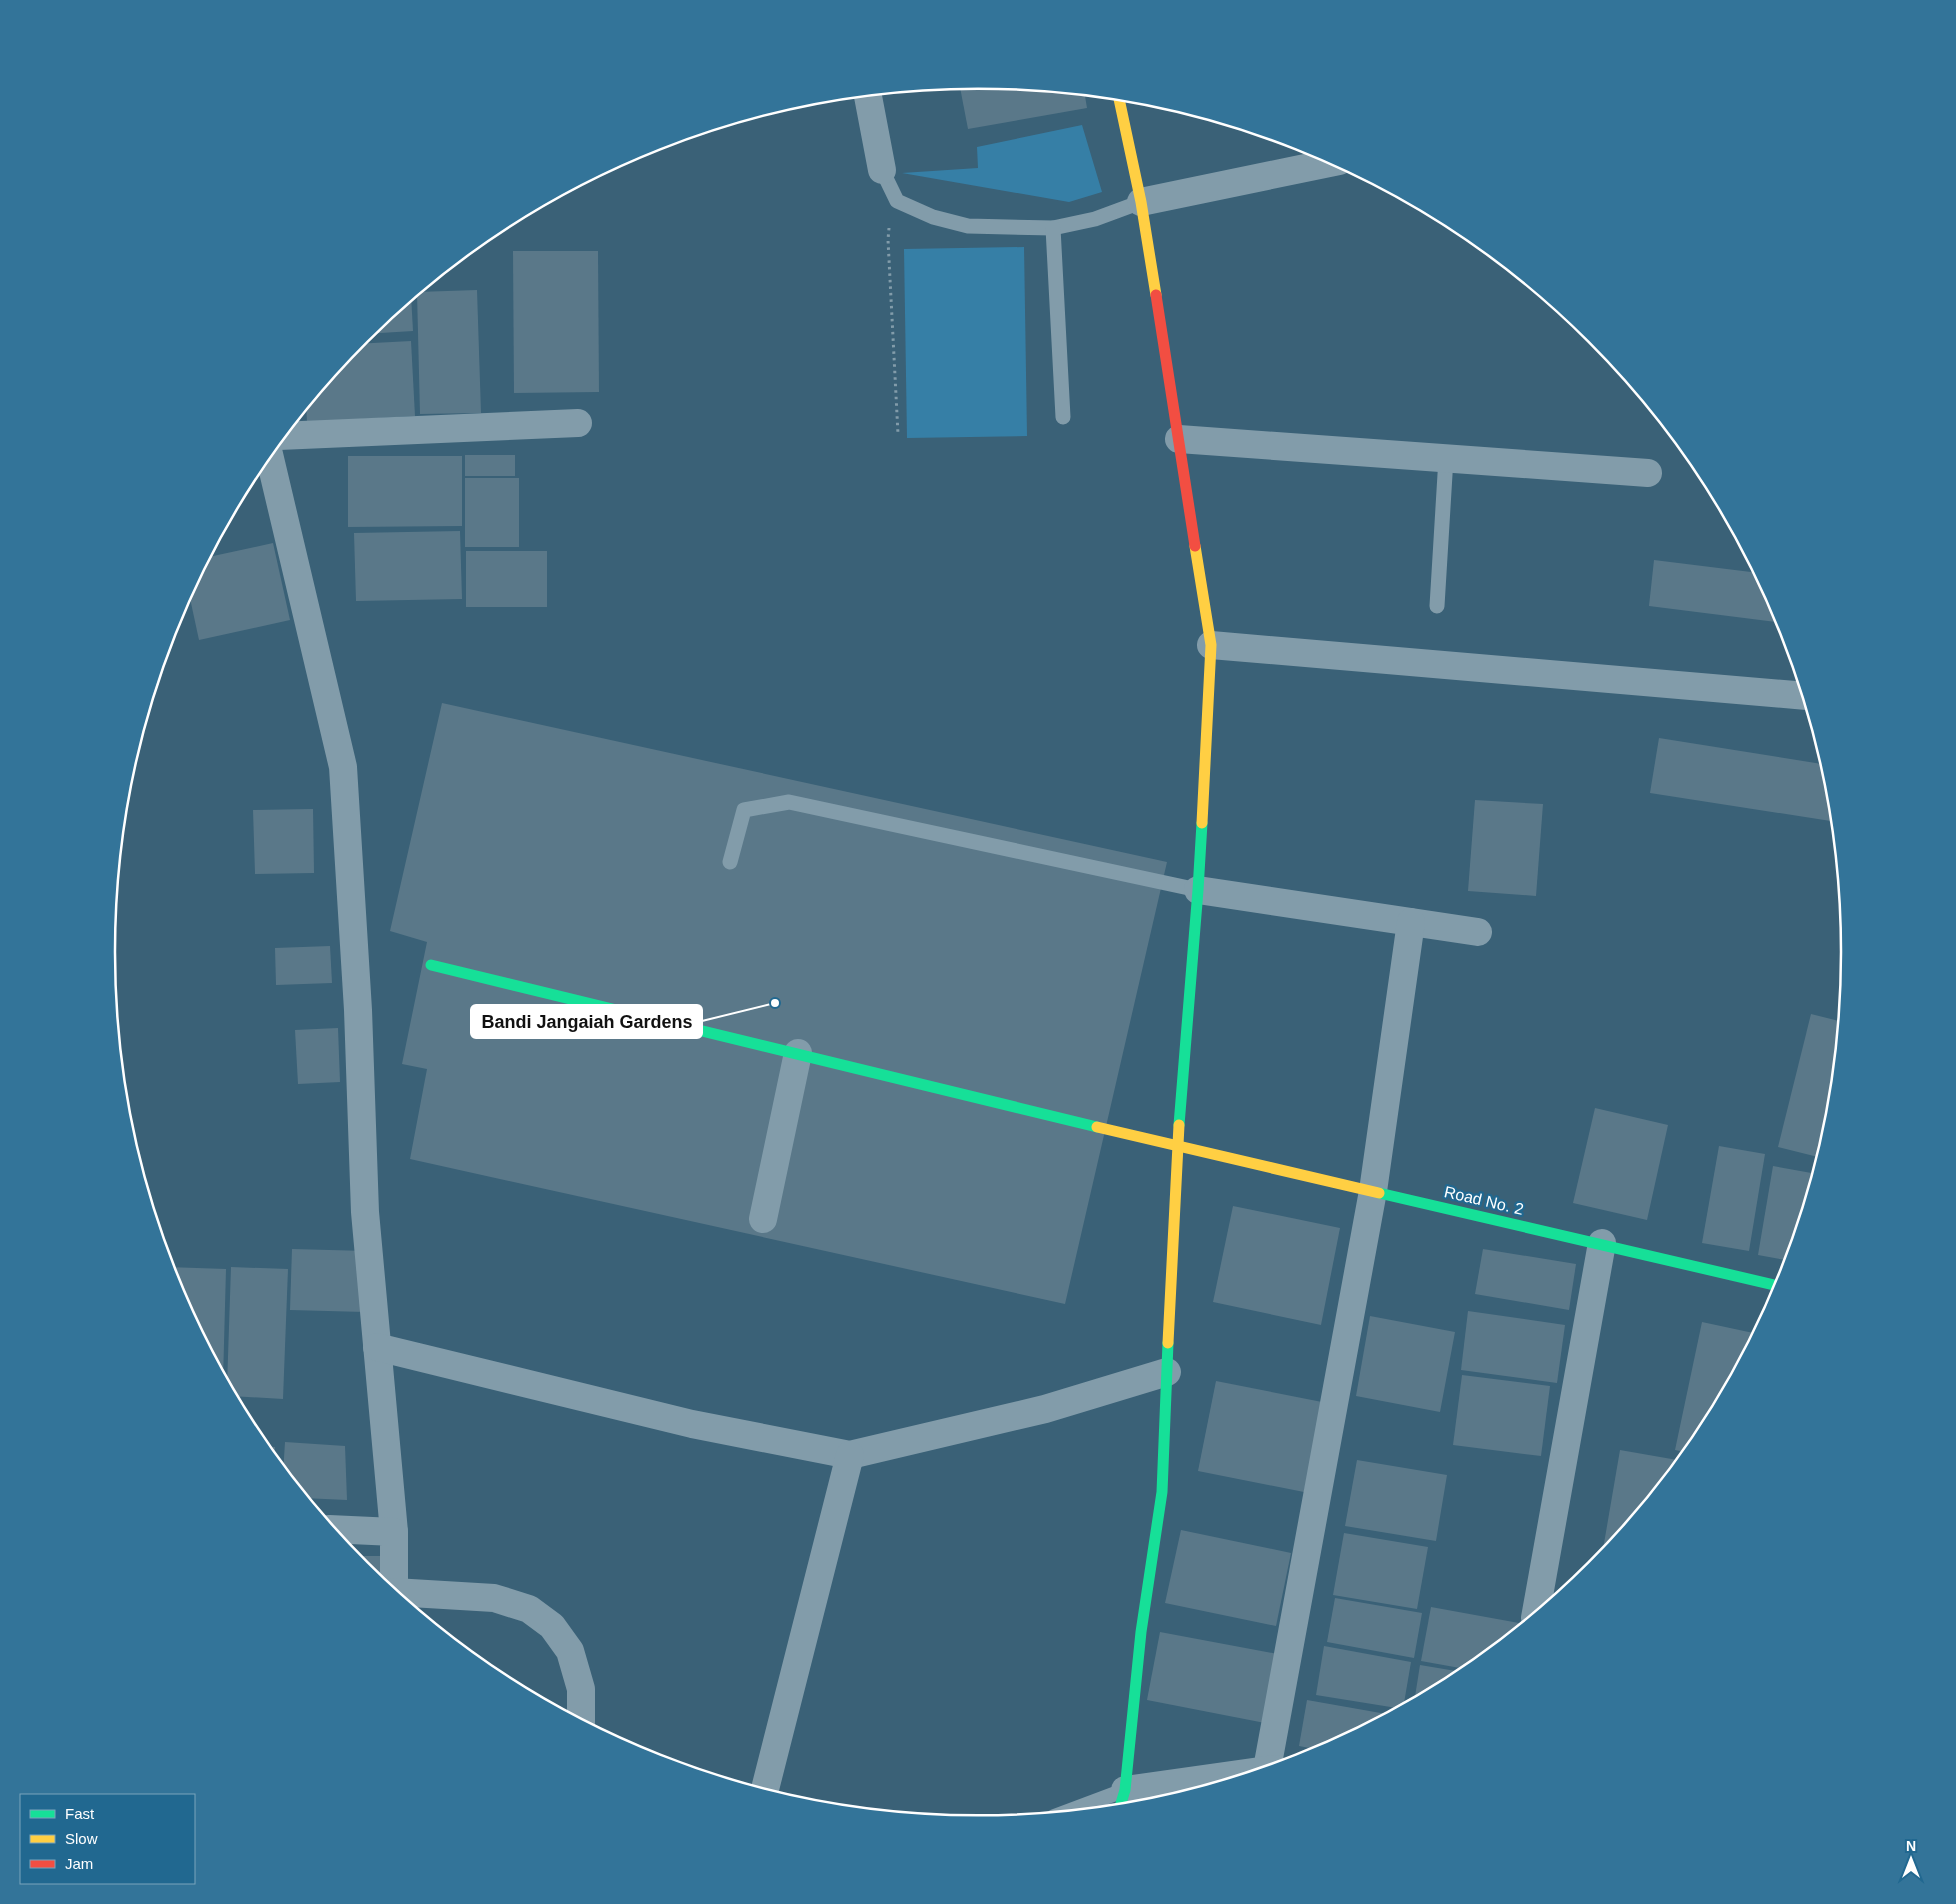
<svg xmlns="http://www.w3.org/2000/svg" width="1956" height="1904" viewBox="0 0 1956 1904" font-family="Arial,sans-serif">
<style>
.green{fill:#367fa6}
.building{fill:#5a7889}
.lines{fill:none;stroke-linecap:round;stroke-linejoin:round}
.path{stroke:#829caa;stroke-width:3;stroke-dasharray:2.5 4;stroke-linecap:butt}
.lane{stroke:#829caa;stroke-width:15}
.street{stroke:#829caa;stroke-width:28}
.fast{stroke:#16e098;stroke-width:11}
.slow{stroke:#ffcf43;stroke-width:11}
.jam{stroke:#f24e42;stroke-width:11}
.labels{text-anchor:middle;stroke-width:4.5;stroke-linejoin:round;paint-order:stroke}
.street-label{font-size:16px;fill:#fff;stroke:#216890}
.rim{fill:none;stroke:#fff;stroke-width:2.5}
.leader{fill:none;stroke:#fff;stroke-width:2}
.callout-dot{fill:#fff;stroke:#216890;stroke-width:2}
.callout{fill:#fff;stroke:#fff;stroke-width:2}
.callout-label{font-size:18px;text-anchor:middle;font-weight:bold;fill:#111}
</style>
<rect width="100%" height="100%" fill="#3a6177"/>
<g class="green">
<path d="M 1082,125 L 1102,192 L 1069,202 L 902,173 L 978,168 L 977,147 Z"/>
<path d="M 1024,247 L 1027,436 L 907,438 L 904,249 Z"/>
</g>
<g class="building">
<path d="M 978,80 L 1084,90 L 1087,108 L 968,129 L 959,82 Z"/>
<path d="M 513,251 L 598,251 L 599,392 L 514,393 Z"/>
<path d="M 477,290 L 481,413 L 420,414 L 417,292 Z"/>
<path d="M 411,295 L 413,331 L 364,334 Z"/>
<path d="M 411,341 L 415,416 L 307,422 L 306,402 L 354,344 Z"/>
<rect x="465" y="455" width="50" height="21"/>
<path d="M 348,456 L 462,456 L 462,526 L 348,527 Z"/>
<rect x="465" y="478" width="54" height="69"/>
<path d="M 460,531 L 462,599 L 356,601 L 354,533 Z"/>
<path d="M 273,543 L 290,620 L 199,640 L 188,589 L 204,558 Z"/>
<rect x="466" y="551" width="81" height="56"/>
<path d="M 1654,560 L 1759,573 L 1785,623 L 1649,606 Z"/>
<path d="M 442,703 L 1167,862 L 1065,1304 L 410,1159 L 427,1069 L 402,1064 L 427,942 L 390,931 Z"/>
<path d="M 1659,738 L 1828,765 L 1833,782 L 1837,822 L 1650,793 Z"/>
<path d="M 1475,800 L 1543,804 L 1536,896 L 1468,891 Z"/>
<path d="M 313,809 L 314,873 L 255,874 L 253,810 Z"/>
<path d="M 330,946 L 332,983 L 276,985 L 275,948 Z"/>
<path d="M 1811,1014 L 1843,1022 L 1833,1122 L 1822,1158 L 1778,1147 Z"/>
<path d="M 338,1028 L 340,1082 L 298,1084 L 295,1030 Z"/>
<path d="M 1595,1108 L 1668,1125 L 1647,1220 L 1573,1203 Z"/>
<path d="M 1719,1146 L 1765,1154 L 1749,1251 L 1702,1243 Z"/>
<path d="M 1773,1166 L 1817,1174 L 1791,1261 L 1758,1255 Z"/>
<path d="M 1233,1206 L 1340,1228 L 1321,1325 L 1213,1302 Z"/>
<path d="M 292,1249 L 367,1251 L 365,1312 L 290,1310 Z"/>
<path d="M 1483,1249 L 1576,1264 L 1569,1310 L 1475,1294 Z"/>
<path d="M 167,1267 L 226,1269 L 223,1381 L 172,1285 Z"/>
<path d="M 231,1267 L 288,1269 L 283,1399 L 231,1396 L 227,1387 Z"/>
<path d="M 1468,1311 L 1565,1325 L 1557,1383 L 1461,1370 Z"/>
<path d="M 1370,1316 L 1455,1332 L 1440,1412 L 1356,1396 Z"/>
<path d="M 1702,1322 L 1758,1334 L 1703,1437 L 1690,1453 L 1675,1450 Z"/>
<path d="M 1462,1375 L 1550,1386 L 1541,1456 L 1453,1445 Z"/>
<path d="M 1216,1381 L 1322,1402 L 1304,1492 L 1198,1471 Z"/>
<path d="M 285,1442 L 345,1446 L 347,1500 L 303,1498 L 283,1474 Z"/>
<path d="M 261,1446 L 275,1447 L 274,1462 Z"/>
<path d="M 1620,1450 L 1683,1461 L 1601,1561 Z"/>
<path d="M 1357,1460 L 1447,1475 L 1436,1541 L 1345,1526 Z"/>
<path d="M 1181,1530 L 1291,1553 L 1276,1626 L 1165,1603 Z"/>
<path d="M 1344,1533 L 1428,1547 L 1417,1609 L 1333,1595 Z"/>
<path d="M 351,1556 L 385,1556 L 385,1588 L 361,1568 Z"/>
<path d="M 1335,1598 L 1422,1613 L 1414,1658 L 1327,1642 Z"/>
<path d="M 1431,1607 L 1519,1623 L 1517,1632 L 1471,1670 L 1421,1661 Z"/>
<path d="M 1160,1632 L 1278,1654 L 1265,1723 L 1147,1700 Z"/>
<path d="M 1324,1646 L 1411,1662 L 1403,1709 L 1316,1695 Z"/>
<path d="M 1420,1665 L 1468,1673 L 1414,1703 Z"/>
<path d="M 1307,1700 L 1392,1715 L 1325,1751 L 1299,1746 Z"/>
</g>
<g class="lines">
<path class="path" d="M 889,228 L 888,240 L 898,434"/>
<g class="lane">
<path d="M 882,170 L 897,201 L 933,217 L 968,226 L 1053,228 L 1095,219 L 1141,202"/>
<path d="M 1053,228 L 1063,417"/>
<path d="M 1437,606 L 1446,458"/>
<path d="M 730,862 L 744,810 L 789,802 L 1198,890"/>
<path d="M 1053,1817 L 1125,1790"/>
</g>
<g class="street">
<path d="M 867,91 L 882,170"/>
<path d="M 1141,202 L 1339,161"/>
<path d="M 279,436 L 578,423"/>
<path d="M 1179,439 L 1648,473"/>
<path d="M 268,450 L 343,767 L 358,1010 L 365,1212 L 394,1532"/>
<path d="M 1211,645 L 1807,696"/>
<path d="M 1198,890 L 1478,932"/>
<path d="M 763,1219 L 798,1053"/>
<path d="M 377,1347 L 692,1424 L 850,1455 L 1045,1409 L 1167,1372"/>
<path d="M 329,1529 L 394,1532 L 394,1596"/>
<path d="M 394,1592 L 494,1598 L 529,1609 L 552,1626 L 570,1651 L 581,1689 L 581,1724"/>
<path d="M 1535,1618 L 1602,1243"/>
<path d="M 1267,1769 L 1373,1191 L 1411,922"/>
<path d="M 1125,1790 L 1275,1769"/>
<path d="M 764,1793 L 850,1455"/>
</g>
<g class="fast">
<path d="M 431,965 L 1097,1127"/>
<path d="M 1179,1125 L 1198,890 L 1202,823"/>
<path d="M 1379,1193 L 1783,1287"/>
<path d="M 1119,1810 L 1125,1790 L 1141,1632 L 1162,1492 L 1168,1343"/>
</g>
<g class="slow">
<path d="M 1118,94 L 1141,202 L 1156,295"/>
<path d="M 1195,546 L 1211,645 L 1202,823"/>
<path d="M 1097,1127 L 1379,1193"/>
<path d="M 1168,1343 L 1179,1125"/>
</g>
<path class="jam" d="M 1156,295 L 1195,546"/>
</g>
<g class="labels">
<g class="street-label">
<text transform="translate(1484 1200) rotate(13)" y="6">Road No. 2</text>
</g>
</g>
<path d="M0 0H1956V1904H0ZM115 952a863 863 0 1 1 1726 0a863 863 0 1 1-1726 0Z" fill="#337499" fill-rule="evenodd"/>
<path class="rim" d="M115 952a863 863 0 1 1 1726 0a863 863 0 1 1-1726 0Z"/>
<path class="leader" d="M775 1003L702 1021"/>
<circle class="callout-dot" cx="775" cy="1003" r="5"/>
<rect class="callout" x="471" y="1005" width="231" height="33" rx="5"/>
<g class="callout-label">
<text x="587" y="1028">Bandi Jangaiah Gardens</text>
</g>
<rect x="20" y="1794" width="175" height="90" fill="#216890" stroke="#7aa4bc"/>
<rect x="30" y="1810" width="25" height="8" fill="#16e098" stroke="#7aa4bc"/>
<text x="65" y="1819" font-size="15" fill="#ffffff">Fast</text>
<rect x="30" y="1835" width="25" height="8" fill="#ffcf43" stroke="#7aa4bc"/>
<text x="65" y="1844" font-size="15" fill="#ffffff">Slow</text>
<rect x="30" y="1860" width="25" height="8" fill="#f24e42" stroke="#7aa4bc"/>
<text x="65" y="1869" font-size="15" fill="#ffffff">Jam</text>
<g transform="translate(1911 1859)" stroke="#216890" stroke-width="4" paint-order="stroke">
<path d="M0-4L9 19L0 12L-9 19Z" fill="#ffffff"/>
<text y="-8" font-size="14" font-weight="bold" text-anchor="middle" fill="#ffffff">N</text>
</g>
</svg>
